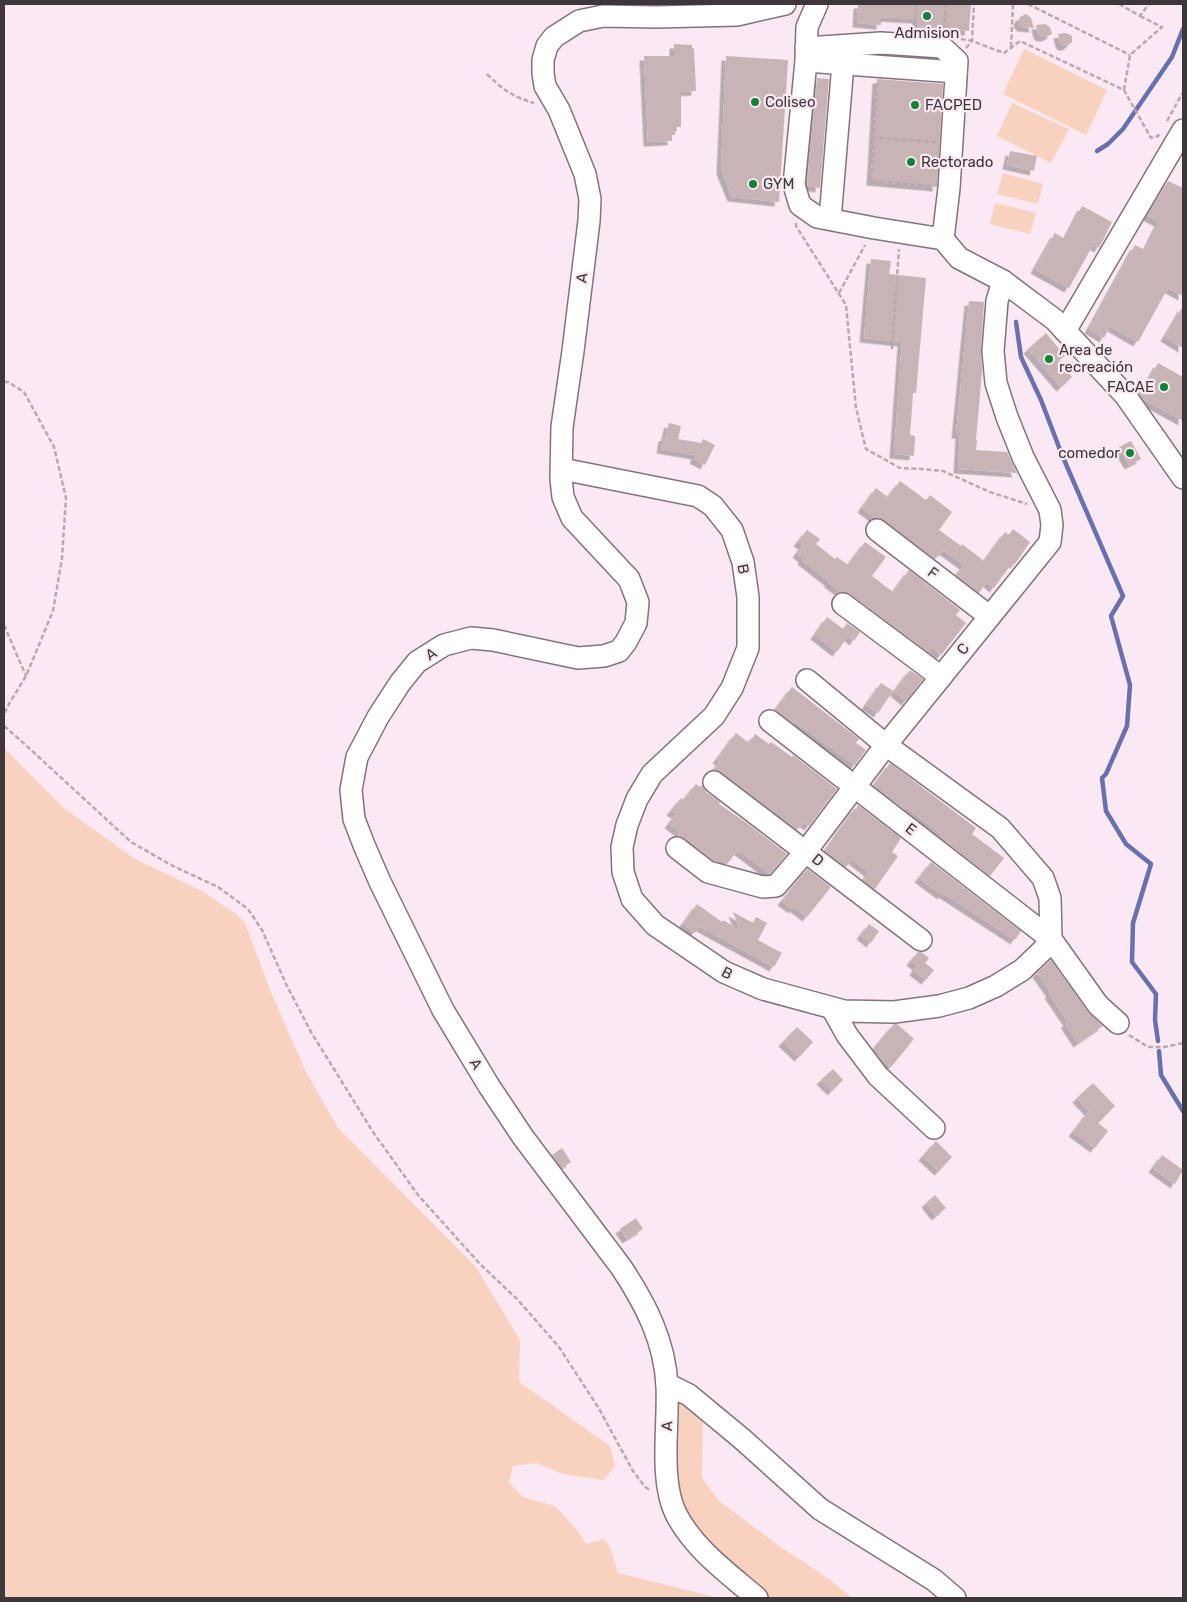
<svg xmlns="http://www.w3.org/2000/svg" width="1187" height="1602" viewBox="0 0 1187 1602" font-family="Rubik,sans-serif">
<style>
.green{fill:#f9d2bf}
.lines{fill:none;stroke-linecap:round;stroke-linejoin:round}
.stream{stroke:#6870ae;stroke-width:4.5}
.building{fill:#c9b4b5;filter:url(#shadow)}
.minor-casing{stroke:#83737c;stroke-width:24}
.path{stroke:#b8a9b1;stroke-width:2.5;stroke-dasharray:5 2.5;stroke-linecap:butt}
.minor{stroke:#fff;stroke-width:21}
.poi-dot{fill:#128239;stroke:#fae8f2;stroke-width:2}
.labels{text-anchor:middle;stroke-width:4.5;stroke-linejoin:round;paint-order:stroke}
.poi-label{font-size:15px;fill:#3d363a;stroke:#fae8f2;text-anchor:start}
.street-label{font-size:15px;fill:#3d363a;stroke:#fae8f2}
</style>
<defs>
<filter id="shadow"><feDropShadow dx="-4.5" dy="4.5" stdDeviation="0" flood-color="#0004"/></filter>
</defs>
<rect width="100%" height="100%" fill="#fae8f2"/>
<g class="green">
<path d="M 1024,49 L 1107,90 L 1086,135 L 1003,94 Z"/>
<path d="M 1012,103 L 1069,129 L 1051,163 L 997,136 Z"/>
<path d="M 1003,173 L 1043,184 L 1038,204 L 997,194 Z"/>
<path d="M 995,203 L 1036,213 L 1030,234 L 990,224 Z"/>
<path d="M 4,748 L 65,809 L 135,859 L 202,891 L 236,914 L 245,923 L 270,990 L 306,1072 L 338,1128 L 476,1267 L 520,1340 L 519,1382 L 610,1446 L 615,1467 L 603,1480 L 563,1474 L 536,1463 L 513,1466 L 509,1483 L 523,1497 L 555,1506 L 578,1531 L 586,1544 L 604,1539 L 610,1547 L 618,1573 L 719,1598 L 4,1598 Z"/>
<path d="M 676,1396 L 703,1412 L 702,1478 L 719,1501 L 779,1546 L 829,1579 L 852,1598 L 769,1598 C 720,1558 672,1518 673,1449 C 673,1432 675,1414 676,1396 Z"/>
</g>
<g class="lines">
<g class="stream">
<path d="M 1097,151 L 1108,144 L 1123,129 L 1172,57 L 1183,29"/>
<path d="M 1016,322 L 1021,357 L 1041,400 L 1062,455 L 1123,596 L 1111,616 L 1130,685 L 1127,726 L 1106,774 L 1102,778 L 1106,811 L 1126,844 L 1151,864 L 1133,923 L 1132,962 L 1156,994 L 1155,1020 L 1158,1041"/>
<path d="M 1159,1051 L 1161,1075 L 1183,1111"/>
</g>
</g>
<g class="building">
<path d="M 858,4 L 971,4 L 969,31 L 917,27 L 917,19 L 881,17 L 881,25 L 857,23 Z"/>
<path d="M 1026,14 L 1031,18 L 1034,28 L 1022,27 L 1019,24 L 1018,21 L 1020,17 Z"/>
<path d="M 1045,24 L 1050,27 L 1052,34 L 1046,37 L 1041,37 L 1038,34 L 1036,25 Z"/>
<path d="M 1066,33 L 1072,36 L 1072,42 L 1067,46 L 1063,46 L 1060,43 L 1058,34 Z"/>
<path d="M 674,44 L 692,45 L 692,48 L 694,48 L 696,91 L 681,92 L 681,127 L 675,127 L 675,135 L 672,135 L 672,141 L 648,142 L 644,56 L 674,56 Z"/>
<path d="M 726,56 L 788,60 L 779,202 L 732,197 L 721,170 Z"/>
<path d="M 817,78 L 829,79 L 820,188 L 808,186 L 807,184 Z"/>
<path d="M 877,79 L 943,84 L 937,187 L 871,181 Z"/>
<path d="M 1010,151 L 1037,156 L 1034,171 L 1007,165 Z"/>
<path d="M 1168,181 L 1183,188 L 1183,296 L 1168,288 L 1138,342 L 1110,326 L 1104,338 L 1089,329 L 1135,245 L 1145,250 L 1159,222 L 1147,216 Z"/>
<path d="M 1082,206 L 1112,222 L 1099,248 L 1093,245 L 1069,288 L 1035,269 L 1055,233 L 1065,239 Z"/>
<path d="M 871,259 L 891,261 L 889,274 L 926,278 L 916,393 L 913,393 L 912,409 L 910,435 L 915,436 L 914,456 L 894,454 L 902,342 L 864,338 Z"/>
<path d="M 969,301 L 984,302 L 981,350 L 982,371 L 976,440 L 977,440 L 976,450 L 1007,452 L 1017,473 L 958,469 L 960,434 L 956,434 Z"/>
<path d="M 1183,306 L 1183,348 L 1165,337 Z"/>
<path d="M 1046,333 L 1065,356 L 1058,361 L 1072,377 L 1061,387 L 1028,349 Z"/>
<path d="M 1158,363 L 1183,377 L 1183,421 L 1143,399 L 1140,395 Z"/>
<path d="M 669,423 L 681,426 L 678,439 L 701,443 L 703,439 L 715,445 L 705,465 L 694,459 L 696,455 L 661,449 L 663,437 L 665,437 Z"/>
<path d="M 1131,441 L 1141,459 L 1129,465 L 1119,447 Z"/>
<path d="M 900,481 L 926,500 L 930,495 L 952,512 L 939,530 L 961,546 L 962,544 L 984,561 L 1005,532 L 1009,535 L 1013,529 L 1030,542 L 1015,564 L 1012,563 L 994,588 L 987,582 L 979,593 L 956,575 L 964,565 L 945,551 L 944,552 L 942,551 L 935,559 L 885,520 L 879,518 L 875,518 L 862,508 L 876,488 L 888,497 Z"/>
<path d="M 807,530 L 820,539 L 816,544 L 835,559 L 837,557 L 848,565 L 865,542 L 886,557 L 872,576 L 893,592 L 909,570 L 960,610 L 956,615 L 966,623 L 941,655 L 931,647 L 928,652 L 850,594 L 841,592 L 829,583 L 830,582 L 802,560 L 803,558 L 797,553 L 803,545 L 798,542 Z"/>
<path d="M 827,617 L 843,629 L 847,623 L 860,632 L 854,641 L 848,636 L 837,652 L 815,635 Z"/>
<path d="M 910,670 L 923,679 L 906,701 L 894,691 Z"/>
<path d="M 881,683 L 893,691 L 878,713 L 866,705 Z"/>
<path d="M 792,687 L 859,739 L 856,743 L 866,750 L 855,765 L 795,722 L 794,723 L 775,710 Z"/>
<path d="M 736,733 L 749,743 L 755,734 L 769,744 L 771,742 L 792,757 L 793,755 L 837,789 L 809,826 L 803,822 L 797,830 L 722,772 L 713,770 L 720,761 L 717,759 Z"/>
<path d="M 890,763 L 976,828 L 972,834 L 1004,858 L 990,876 L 945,841 L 946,840 L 940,836 L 941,834 L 907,808 L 905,810 L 874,785 Z"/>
<path d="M 696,784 L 700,787 L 702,785 L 706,792 L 720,802 L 719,804 L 748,824 L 787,854 L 770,874 L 738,850 L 727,864 L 720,860 L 719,862 L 714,861 L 685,838 L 677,836 L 680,832 L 669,824 L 676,814 L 671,811 L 681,798 L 683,800 Z"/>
<path d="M 858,805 L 901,838 L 892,852 L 898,856 L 875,889 L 863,880 L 869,872 L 852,859 L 846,867 L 825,851 L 855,808 L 856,809 Z"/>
<path d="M 931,862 L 1021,931 L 1015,940 L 943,893 L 942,895 L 919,878 Z"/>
<path d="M 807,869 L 831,887 L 807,917 L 794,907 L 793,909 L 782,901 Z"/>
<path d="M 697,904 L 722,922 L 723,920 L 740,930 L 733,912 L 753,923 L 756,917 L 767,923 L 758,940 L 782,953 L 774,967 L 699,926 L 695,933 L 683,924 Z"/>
<path d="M 869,924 L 879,931 L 871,943 L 861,935 Z"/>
<path d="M 918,952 L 921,952 L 929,958 L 925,963 L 934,970 L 926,980 L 914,971 L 917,966 L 911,961 Z"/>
<path d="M 1051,960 L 1088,1012 L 1103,1026 L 1078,1043 L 1065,1023 L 1068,1022 L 1049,994 L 1051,993 L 1037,973 Z"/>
<path d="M 894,1024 L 897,1024 L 914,1039 L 891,1067 L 880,1058 L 873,1049 Z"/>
<path d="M 797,1027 L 813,1042 L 799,1057 L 783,1042 Z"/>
<path d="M 833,1069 L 843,1080 L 832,1091 L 821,1080 Z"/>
<path d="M 1093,1083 L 1115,1106 L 1098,1123 L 1108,1131 L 1095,1148 L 1073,1132 L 1089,1111 L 1077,1098 Z"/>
<path d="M 936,1141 L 952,1157 L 939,1171 L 923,1156 Z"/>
<path d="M 562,1148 L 571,1162 L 562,1168 L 552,1155 Z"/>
<path d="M 1162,1155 L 1183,1170 L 1175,1184 L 1153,1168 Z"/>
<path d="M 935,1195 L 946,1208 L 936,1216 L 926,1203 Z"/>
<path d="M 636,1218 L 643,1229 L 627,1239 L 620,1229 Z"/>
</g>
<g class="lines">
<g class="minor-casing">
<g id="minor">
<path d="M 817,4 L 807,27 L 806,61 L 794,185 L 800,205 L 817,217 L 874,228 L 943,239 L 959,258 L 1003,281 L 1055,320 L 1125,395 L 1183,478"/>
<path d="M 806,48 L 881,43 L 942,47 L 957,61 L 949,188 L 943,239"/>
<path d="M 806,61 L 956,72"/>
<path d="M 830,219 L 843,64"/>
<path d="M 1065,331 L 1183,130"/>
<path d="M 562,469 L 698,496 L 713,506 L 732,530 L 743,562 L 748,597 L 748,648 L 732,688 L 714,716 L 652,774 L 637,799 L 627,825 L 622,847 L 623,872 L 632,899 L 655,925 L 724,972 L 763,989 L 844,1011 L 894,1012 L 939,1006 L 969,998 L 996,986 L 1022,970 L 1043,950 L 1051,939 L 1050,898 L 1043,878 L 1000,828 L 886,745 L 807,680"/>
<path d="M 877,530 L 989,616"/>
<path d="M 843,604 L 941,677"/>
<path d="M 770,721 L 1051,939 L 1098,1005 L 1118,1023"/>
<path d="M 714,782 L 921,940"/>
<path d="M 677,848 L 708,872 L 763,887 L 776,886 L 806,851 L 886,745 L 1050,542 L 1052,525 L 1050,510 L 1023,457 L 1007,417 L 996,383 L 993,351 L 997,301 L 1003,281"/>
<path d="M 832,1008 L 847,1035 L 878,1076 L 934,1128"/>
<path d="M 667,1384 L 689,1395 L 741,1438 L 820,1509 L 934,1580 L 955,1598"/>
<path d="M 757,1598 C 728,1573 694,1549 676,1514 C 659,1480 669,1423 667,1386 C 665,1341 645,1303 621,1267 L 523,1137 L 489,1086 L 443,1010 L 380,882 L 364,845 L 354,819 L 351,790 L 357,757 L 378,717 L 400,683 L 417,662 L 444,645 L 471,638 L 493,640 L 578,658 L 604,656 L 619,651 L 626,642 L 636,623 L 638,602 L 629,579 L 572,518 L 563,497 L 561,479 L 562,427 L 573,351 L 589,221 L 590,199 L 585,174 L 559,110 L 545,86 L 543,73 L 543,60 L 547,46 L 554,37 L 579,21 L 603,16 L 656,17 L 737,15 L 785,4"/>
</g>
</g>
<g class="path">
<path d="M 1028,4 L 1130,55"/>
<path d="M 1119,4 L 1140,16 L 1149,4"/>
<path d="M 914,29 L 916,4"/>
<path d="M 944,30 L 946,4"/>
<path d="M 961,39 L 972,41 L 1004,53 L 1020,41 L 1124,90 L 1151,138 L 1158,136 L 1159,134"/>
<path d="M 1011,47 L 1013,4"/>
<path d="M 966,48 L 972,41 L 974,4"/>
<path d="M 487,74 C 502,89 513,97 534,103"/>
<path d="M 877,83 L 874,138 L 935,142"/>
<path d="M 1124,90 L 1130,55 L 1162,27 L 1140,16"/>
<path d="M 1167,121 L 1183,92"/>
<path d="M 874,138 L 871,181 L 932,186"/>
<path d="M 796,223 L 796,226 L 846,305 L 856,408 L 866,449 L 900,468 L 921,469 L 943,471 L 990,492 L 1027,504"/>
<path d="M 839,293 L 865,245"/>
<path d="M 892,349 L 899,249"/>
<path d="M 4,382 L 8,382 L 24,392 L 54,447 L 66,498 L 62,558 L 53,611 L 26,676 L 10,702 L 4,714"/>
<path d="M 4,625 L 26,676"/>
<path d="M 4,726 L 18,738 L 131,842 L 173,866 L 218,887 L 248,909 L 262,930 L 286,984 L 311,1032 L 373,1132 L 418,1195 L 480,1264 L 518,1300 L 559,1347 L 598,1407 L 633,1471 L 645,1487 L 650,1490"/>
<path d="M 1129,1035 L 1148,1047 L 1164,1047 L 1183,1043"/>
</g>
<use href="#minor" class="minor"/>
</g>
<g class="poi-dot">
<circle cx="927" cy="16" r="5"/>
<circle cx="755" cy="102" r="5"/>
<circle cx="915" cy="105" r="5"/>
<circle cx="911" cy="162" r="5"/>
<circle cx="753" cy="184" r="5"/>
<circle cx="1049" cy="359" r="5"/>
<circle cx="1164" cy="387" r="5"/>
<circle cx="1130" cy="453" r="5"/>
</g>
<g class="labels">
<g class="poi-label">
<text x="927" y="38" text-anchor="middle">Admision</text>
<text x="765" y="107">Coliseo</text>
<text x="925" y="110">FACPED</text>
<text x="921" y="167">Rectorado</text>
<text x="763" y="189">GYM</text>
<text x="1059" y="355">Area de<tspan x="1059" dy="17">recreación</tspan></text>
<text x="1154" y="392" text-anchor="end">FACAE</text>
<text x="1120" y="458" text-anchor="end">comedor</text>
</g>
<g class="street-label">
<text transform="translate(582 278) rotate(-83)" y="5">A</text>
<text transform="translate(743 569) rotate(79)" y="5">B</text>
<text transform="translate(933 573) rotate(37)" y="5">F</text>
<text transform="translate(963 649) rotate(-51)" y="5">C</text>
<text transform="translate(431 654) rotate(-32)" y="5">A</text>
<text transform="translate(911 829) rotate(38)" y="5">E</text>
<text transform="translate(818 860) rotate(38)" y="5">D</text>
<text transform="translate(727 973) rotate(27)" y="5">B</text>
<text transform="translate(476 1064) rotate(59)" y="5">A</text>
<text transform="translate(667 1426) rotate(-87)" y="5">A</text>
</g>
</g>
<rect width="1187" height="1602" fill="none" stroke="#3d363a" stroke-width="10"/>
</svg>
